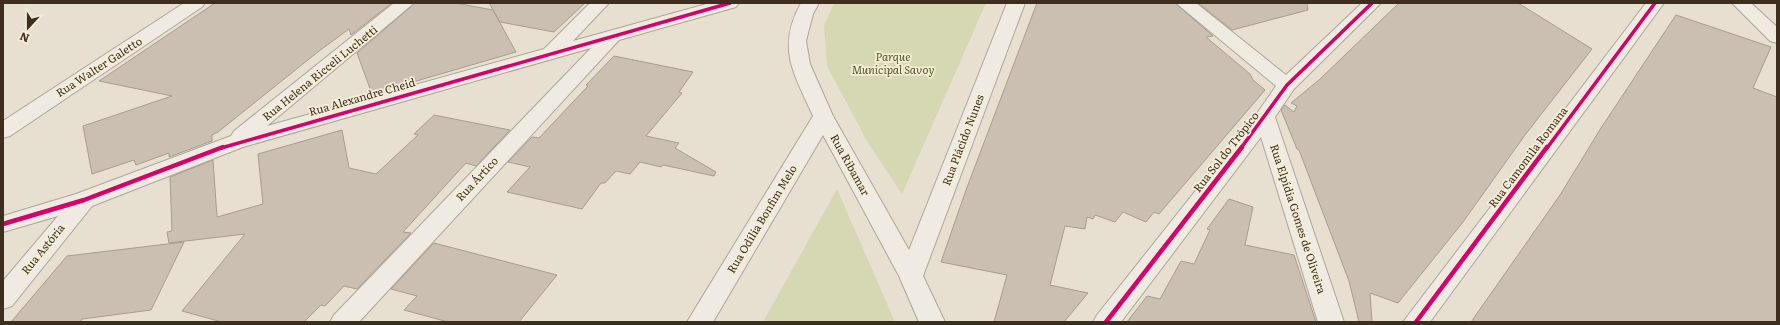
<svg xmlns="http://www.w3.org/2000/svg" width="1780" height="325" viewBox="0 0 1780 325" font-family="Literata,serif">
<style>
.green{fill:#d6d7b3}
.building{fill:#cbbfb2;stroke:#a89c90}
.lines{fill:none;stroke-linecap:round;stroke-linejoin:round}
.street-casing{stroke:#ada599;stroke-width:2}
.street{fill:#efebe3;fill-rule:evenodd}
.cycleway-far1-casing{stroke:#f7eed8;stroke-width:5.5}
.cycleway-casing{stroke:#f7eed8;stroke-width:7}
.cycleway-far1{stroke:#d6006c;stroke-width:3.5}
.cycleway{stroke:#d6006c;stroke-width:4.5}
.labels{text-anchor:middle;stroke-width:3.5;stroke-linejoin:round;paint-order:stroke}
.park-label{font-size:11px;font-style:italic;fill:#4d5a26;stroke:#f7eed8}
.street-label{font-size:11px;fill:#3d2e20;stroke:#f7eed8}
</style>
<rect width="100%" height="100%" fill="#e7e0d1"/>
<g class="green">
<path d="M 834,3 L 986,3 L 902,194 L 868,143 L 827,66 L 824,26 Z"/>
<path d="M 837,189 L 895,322 L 763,322 Z"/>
</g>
<g class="building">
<path d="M 215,3 L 392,3 L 351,35 L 349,29 L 319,51 L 218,132 L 212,135 L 212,141 L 169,157 L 169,153 L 136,165 L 134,160 L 92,174 L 83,126 L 172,96 L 99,81 Z"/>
<path d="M 415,3 L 455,3 L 493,10 L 516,52 L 372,94 L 357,53 Z"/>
<path d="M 489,3 L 585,3 L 554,32 L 500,22 Z"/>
<path d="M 1037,3 L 1175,3 L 1213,36 L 1206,37 L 1250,74 L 1253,80 L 1265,90 L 1159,214 L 1154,212 L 1146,222 L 1123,212 L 1115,222 L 1095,215 L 1093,219 L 1087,217 L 1085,229 L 1065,226 L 1050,285 L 1088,293 L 1064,322 L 994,322 L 1007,275 L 941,262 L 966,190 Z"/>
<path d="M 1198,3 L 1307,3 L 1308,10 L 1232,30 Z"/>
<path d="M 1399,3 L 1518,3 L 1592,49 L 1525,135 L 1463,222 L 1398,303 L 1370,293 L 1372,322 L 1359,322 L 1349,281 L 1299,150 L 1297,149 L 1281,110 L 1285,105 L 1294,112 L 1297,106 L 1291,103 L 1319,80 Z"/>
<path d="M 1676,15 L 1771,47 L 1753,88 L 1777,97 L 1777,322 L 1471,322 L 1560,195 L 1601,128 Z"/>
<path d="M 614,56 L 693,72 L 679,92 L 682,93 L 646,136 L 679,143 L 675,148 L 716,172 L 714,176 L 663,165 L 661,167 L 640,162 L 630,174 L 616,171 L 605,183 L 601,183 L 582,209 L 507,192 L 530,167 L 508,162 L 532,137 L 539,138 L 588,86 L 586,85 Z"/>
<path d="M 434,115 L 510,130 L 476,166 L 466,163 L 403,232 L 411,233 L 357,289 L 344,286 L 325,306 L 321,305 L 304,322 L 222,322 L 182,311 L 245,234 L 169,243 L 167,232 L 172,231 L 170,177 L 213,160 L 217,217 L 263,204 L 258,154 L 342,130 L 349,168 L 376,174 L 418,135 L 414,134 Z"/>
<path d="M 1229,199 L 1253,207 L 1245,245 L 1294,255 L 1316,322 L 1127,322 L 1147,296 L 1160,299 L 1181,261 L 1194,264 L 1210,230 L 1207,229 Z"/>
<path d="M 184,242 L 151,310 L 82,319 L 80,322 L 11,322 L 67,256 Z"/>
<path d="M 434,243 L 557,275 L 519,322 L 448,322 L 404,310 L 417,296 L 391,289 Z"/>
</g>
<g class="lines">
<g class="street-casing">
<g id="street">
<path d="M 184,3 L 205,3 L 202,7 L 10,136 L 3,138 L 3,121 Z"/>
<path d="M 394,3 L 414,3 L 267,126 L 544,49 L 590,3 L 609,3 L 573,41 L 710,3 L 739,3 L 736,7 L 619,40 L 359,322 L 330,322 L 334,315 L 591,48 L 243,147 L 92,206 L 12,306 L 3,309 L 3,281 L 58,216 L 3,232 L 3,216 L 76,194 L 231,136 L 234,131 Z"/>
<path d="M 801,3 L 819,3 L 813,14 L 806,41 L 810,64 L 833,116 L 909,250 L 1007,3 L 1025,3 L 923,276 L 945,322 L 919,322 L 899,276 L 823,135 L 713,322 L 687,322 L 813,116 C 794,74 776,48 801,3 Z"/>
<path d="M 1176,3 L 1196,3 L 1286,75 L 1362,3 L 1381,3 L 1294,89 L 1275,117 L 1344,322 L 1318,322 L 1261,137 L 1121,322 L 1093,322 L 1097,315 L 1258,112 L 1276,86 Z"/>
<path d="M 1646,3 L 1664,3 L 1430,322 L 1403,322 Z"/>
<path d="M 1732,3 L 1751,3 L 1777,27 L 1777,43 L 1770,41 Z"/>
</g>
</g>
<use href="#street" class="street"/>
<g class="cycleway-far1-casing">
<g id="cycleway-far1">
<path d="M 221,148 L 730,3"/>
<path d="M 1241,148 L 1287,85 L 1372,3"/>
<path d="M 1547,148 L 1655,3"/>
</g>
</g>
<g class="cycleway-casing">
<g id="cycleway">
<path d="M 3,224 L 84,200 L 223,147"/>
<path d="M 1106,322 L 1242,147"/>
<path d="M 1416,322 L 1547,147"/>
</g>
</g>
<use href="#cycleway-far1" class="cycleway-far1"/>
<use href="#cycleway" class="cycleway"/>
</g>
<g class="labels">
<g class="park-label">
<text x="893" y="61">Parque<tspan x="893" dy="13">Municipal Savoy</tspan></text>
</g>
<g class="street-label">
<text transform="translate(99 67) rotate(-33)" y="4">Rua Walter Galetto</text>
<text transform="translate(320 73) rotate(-39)" y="4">Rua Helena Ricceli Luchetti</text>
<text transform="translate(362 97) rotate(-16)" y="4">Rua Alexandre Cheid</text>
<text transform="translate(963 140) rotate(-69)" y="4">Rua Plácido Nunes</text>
<text transform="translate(1226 152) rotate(-52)" y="4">Rua Sol do Trópico</text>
<text transform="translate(1528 157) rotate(-53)" y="4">Rua Camomila Romana</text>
<text transform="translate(850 165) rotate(61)" y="4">Rua Ribamar</text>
<text transform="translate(477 179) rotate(-47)" y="4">Rua Ártico</text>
<text transform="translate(762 219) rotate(-59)" y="4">Rua Odília Bonfim Melo</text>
<text transform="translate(1298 219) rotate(72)" y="4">Rua Elpídia Gomes de Oliveira</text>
<text transform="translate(43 249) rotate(-51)" y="4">Rua Astória</text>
</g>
</g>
<rect width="1780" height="325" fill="none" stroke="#3d2e20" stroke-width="8"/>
<g transform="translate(28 28) rotate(201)" stroke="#f7eed8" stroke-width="3" paint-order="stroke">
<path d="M0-3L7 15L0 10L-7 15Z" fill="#3d2e20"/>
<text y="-6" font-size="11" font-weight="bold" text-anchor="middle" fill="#3d2e20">N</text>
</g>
</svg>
